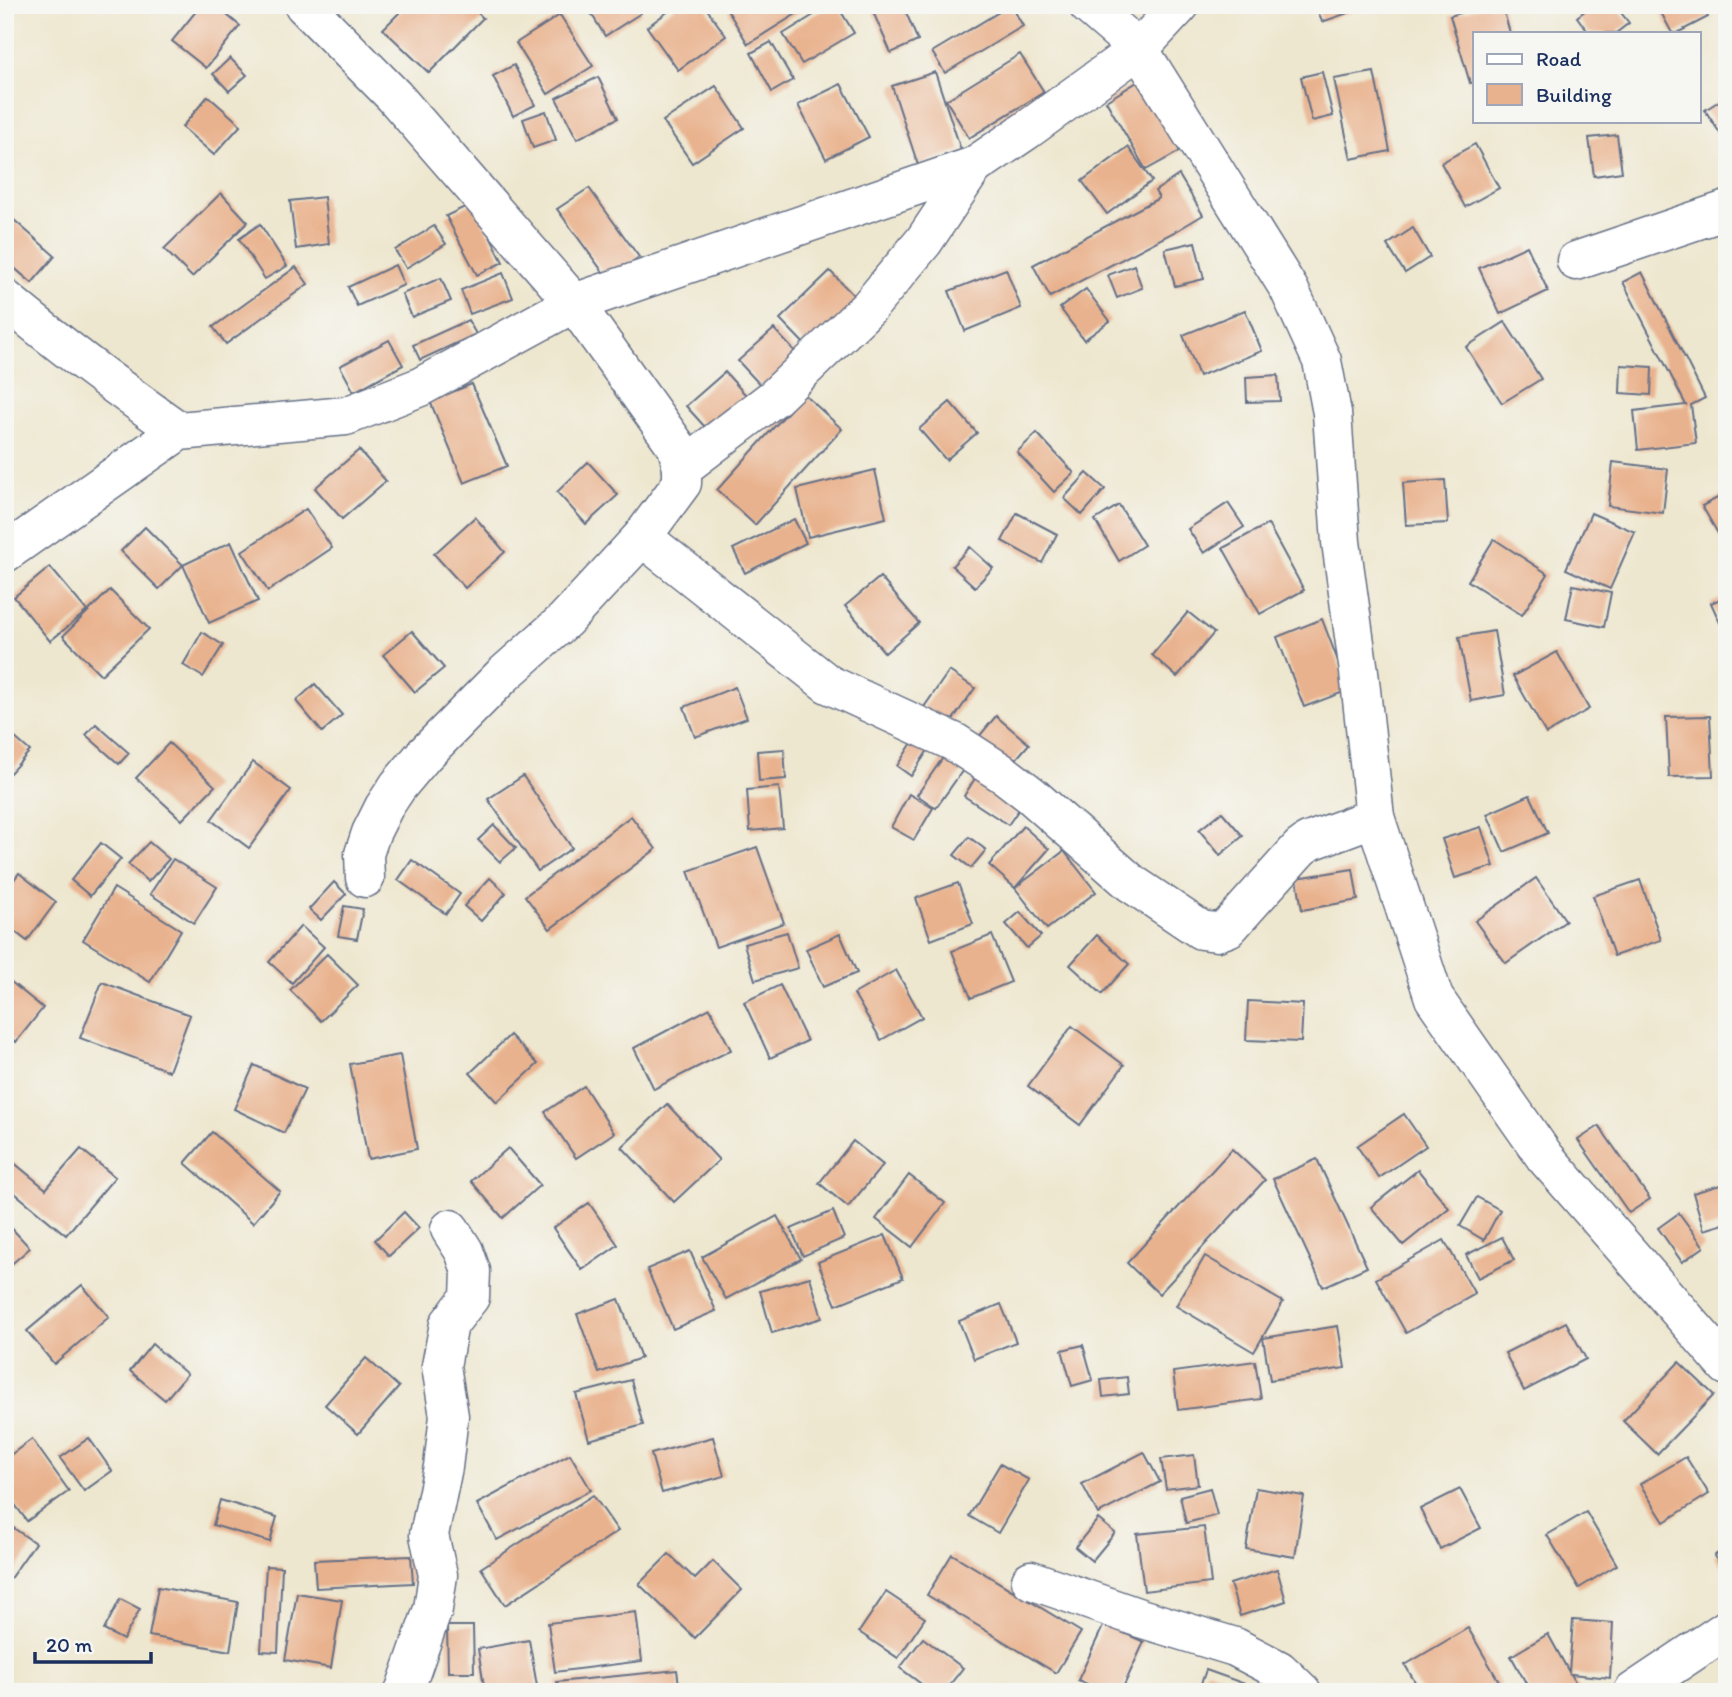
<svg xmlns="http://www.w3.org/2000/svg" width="1732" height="1697" viewBox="0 0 1732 1697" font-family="Itim,sans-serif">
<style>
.building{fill:#e9b28e}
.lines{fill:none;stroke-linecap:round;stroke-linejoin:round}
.minor-casing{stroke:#656f86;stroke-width:41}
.minor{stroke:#fff;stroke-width:38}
</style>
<rect width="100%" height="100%" fill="#f6f6f2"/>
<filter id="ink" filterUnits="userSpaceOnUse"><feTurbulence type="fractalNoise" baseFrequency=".0143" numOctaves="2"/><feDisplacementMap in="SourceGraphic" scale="14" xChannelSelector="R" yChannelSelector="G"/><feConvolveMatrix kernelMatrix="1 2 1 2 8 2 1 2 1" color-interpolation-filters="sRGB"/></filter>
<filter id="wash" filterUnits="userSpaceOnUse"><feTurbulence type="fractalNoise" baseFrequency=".00686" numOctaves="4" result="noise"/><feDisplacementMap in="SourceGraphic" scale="28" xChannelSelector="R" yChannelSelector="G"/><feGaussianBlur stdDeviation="1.57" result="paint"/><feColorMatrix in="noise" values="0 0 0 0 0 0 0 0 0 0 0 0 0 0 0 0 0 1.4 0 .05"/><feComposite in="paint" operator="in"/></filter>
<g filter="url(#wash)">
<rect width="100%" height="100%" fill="#eee7cf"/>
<g id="blocks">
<g class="building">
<path d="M 201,5 L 215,5 L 240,26 L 206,68 L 172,41 Z"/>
<path d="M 407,5 L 470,5 L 483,18 L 429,73 L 383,29 Z"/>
<path d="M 586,5 L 637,5 L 641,13 L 605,36 Z"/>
<path d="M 677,5 L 704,5 L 726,36 L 678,70 L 647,27 Z"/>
<path d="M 738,5 L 797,5 L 801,11 L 748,44 L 728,11 Z"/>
<path d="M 830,5 L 837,5 L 854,33 L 802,64 L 783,34 Z"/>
<path d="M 870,5 L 903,5 L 918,41 L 891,53 Z"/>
<path d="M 1011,5 L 1023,26 L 945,73 L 932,52 Z"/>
<path d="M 1316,5 L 1368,5 L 1368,6 L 1322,22 Z"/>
<path d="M 1487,5 L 1502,5 L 1510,33 L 1475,33 L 1475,82 L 1470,83 L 1450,16 Z"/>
<path d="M 1592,5 L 1615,5 L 1629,23 L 1616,33 L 1589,33 L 1577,17 Z"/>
<path d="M 1657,5 L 1702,5 L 1708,17 L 1677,33 L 1672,33 Z"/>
<path d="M 560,15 L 593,66 L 548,94 L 516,43 Z"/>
<path d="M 771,42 L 793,80 L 772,92 L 751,53 Z"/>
<path d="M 1020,54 L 1044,92 L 969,138 L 946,100 Z"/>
<path d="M 230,58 L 247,75 L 229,91 L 213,74 Z"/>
<path d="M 514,65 L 535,105 L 513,116 L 493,76 Z"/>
<path d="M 935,72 L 961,150 L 918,165 L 892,86 Z"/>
<path d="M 1322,72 L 1333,116 L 1312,121 L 1301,77 Z"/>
<path d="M 1374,72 L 1390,151 L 1351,159 L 1334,79 Z"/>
<path d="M 598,77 L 618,118 L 577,139 L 556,98 Z"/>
<path d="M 1139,81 L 1180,151 L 1146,170 L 1106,101 Z"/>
<path d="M 841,84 L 869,137 L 826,159 L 798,105 Z"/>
<path d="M 716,86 L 744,128 L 692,163 L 663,121 Z"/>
<path d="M 208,96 L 241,125 L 214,155 L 182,127 Z"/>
<path d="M 1727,96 L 1727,140 L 1725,141 L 1705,110 Z"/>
<path d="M 546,111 L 556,140 L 533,148 L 523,119 Z"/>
<path d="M 1617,135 L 1622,172 L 1594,176 L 1589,138 Z"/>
<path d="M 1475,144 L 1499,188 L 1465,207 L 1441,163 Z"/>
<path d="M 1128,147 L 1152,181 L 1107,214 L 1082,181 Z"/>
<path d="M 1179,175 L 1203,215 L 1178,230 L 1050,297 L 1033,265 L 1159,198 L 1155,191 Z"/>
<path d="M 589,188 L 639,257 L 608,279 L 557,209 Z"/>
<path d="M 221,193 L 248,222 L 192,277 L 164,249 Z"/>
<path d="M 324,197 L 329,244 L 296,249 L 290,201 Z"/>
<path d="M 473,203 L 503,262 L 477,275 L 446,216 Z"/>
<path d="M 5,212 L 55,256 L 32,283 L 5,260 Z"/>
<path d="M 260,224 L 287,266 L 265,279 L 239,239 Z"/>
<path d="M 434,226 L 446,244 L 406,268 L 395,250 Z"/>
<path d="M 1413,228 L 1430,257 L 1405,273 L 1387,245 Z"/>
<path d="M 1195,242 L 1204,279 L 1175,286 L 1165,249 Z"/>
<path d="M 1527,246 L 1548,291 L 1500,314 L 1479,268 Z"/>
<path d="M 395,265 L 404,285 L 357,306 L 348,287 Z"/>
<path d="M 1134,265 L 1142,288 L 1117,298 L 1108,275 Z"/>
<path d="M 296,267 L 308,284 L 226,344 L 213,327 Z"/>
<path d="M 1006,269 L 1021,308 L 965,331 L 949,291 Z"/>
<path d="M 830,271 L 862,304 L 813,353 L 780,319 Z"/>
<path d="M 1642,272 L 1705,398 L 1691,405 L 1696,443 L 1638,450 L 1634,411 L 1686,405 L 1623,282 Z"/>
<path d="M 503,273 L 513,298 L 470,314 L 461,290 Z"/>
<path d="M 441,278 L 451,301 L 412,317 L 402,294 Z"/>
<path d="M 1086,289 L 1110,321 L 1084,340 L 1060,308 Z"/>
<path d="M 1245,310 L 1262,351 L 1199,376 L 1183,335 Z"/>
<path d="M 468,320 L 476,334 L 420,360 L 413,345 Z"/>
<path d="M 1505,322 L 1541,379 L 1502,403 L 1466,347 Z"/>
<path d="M 774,329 L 801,358 L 765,390 L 738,361 Z"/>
<path d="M 389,340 L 403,365 L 354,392 L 340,366 Z"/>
<path d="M 1621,365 L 1652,367 L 1651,395 L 1620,393 Z"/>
<path d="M 725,372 L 753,403 L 714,437 L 686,406 Z"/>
<path d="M 1278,375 L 1280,401 L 1247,402 L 1246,377 Z"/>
<path d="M 472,384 L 507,466 L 464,483 L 430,401 Z"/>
<path d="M 804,394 L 842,429 L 755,525 L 717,490 Z"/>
<path d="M 950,402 L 977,433 L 946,460 L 919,429 Z"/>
<path d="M 1037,433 L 1074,473 L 1054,492 L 1017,452 Z"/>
<path d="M 359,450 L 386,481 L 342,519 L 315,488 Z"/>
<path d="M 588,462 L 618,495 L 586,524 L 557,492 Z"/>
<path d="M 1613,462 L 1668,469 L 1663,513 L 1608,506 Z"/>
<path d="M 875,470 L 886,518 L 808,537 L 797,489 Z"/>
<path d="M 1087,473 L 1105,489 L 1082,515 L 1064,498 Z"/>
<path d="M 1445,480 L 1448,523 L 1406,525 L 1403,483 Z"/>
<path d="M 1727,493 L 1727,549 L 1702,506 Z"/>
<path d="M 1228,503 L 1244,527 L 1204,553 L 1188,529 Z"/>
<path d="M 1119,505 L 1144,545 L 1119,561 L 1095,520 Z"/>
<path d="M 306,509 L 332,548 L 268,591 L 242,551 Z"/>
<path d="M 1017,513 L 1057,534 L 1042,563 L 1002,541 Z"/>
<path d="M 1591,513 L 1635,532 L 1610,589 L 1566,569 Z"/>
<path d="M 475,517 L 505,552 L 465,588 L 434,554 Z"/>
<path d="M 794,519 L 806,543 L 745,573 L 733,549 Z"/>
<path d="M 1268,524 L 1304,590 L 1260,614 L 1223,548 Z"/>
<path d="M 145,527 L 183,565 L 159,589 L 121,551 Z"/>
<path d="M 1494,539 L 1548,574 L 1522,615 L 1468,581 Z"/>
<path d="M 231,542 L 258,601 L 209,623 L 183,565 Z"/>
<path d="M 970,547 L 993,568 L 975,587 L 952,566 Z"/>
<path d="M 50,567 L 87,611 L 50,641 L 14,597 Z"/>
<path d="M 880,577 L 919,623 L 885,653 L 845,606 Z"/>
<path d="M 1573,585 L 1611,593 L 1604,627 L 1566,619 Z"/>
<path d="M 110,590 L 149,629 L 101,675 L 63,636 Z"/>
<path d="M 1727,596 L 1727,638 L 1711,603 Z"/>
<path d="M 1188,612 L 1214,633 L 1177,677 L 1152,655 Z"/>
<path d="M 1322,619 L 1349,690 L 1304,707 L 1277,637 Z"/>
<path d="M 412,631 L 444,668 L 415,692 L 383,655 Z"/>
<path d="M 1494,631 L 1505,695 L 1471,701 L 1459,637 Z"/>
<path d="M 202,632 L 223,645 L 203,677 L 183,665 Z"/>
<path d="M 1557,652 L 1589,709 L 1546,734 L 1513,676 Z"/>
<path d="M 949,671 L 975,688 L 949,725 L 924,707 Z"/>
<path d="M 315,684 L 342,715 L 322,732 L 296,701 Z"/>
<path d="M 735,687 L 747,718 L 695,737 L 684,707 Z"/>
<path d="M 996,716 L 1029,744 L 1010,766 L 977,739 Z"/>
<path d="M 1710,716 L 1713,776 L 1669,777 L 1666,717 Z"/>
<path d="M 96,724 L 129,753 L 119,764 L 86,735 Z"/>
<path d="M 5,729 L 30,751 L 10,773 L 5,769 Z"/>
<path d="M 919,732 L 934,741 L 911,776 L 897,766 Z"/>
<path d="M 169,743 L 215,786 L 182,820 L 136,778 Z"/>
<path d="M 951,746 L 970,760 L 936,808 L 917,795 Z"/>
<path d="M 784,749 L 786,779 L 759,781 L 757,751 Z"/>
<path d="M 253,762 L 291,790 L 249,848 L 211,820 Z"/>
<path d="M 979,772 L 1024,802 L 1008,825 L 964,796 Z"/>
<path d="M 523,776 L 572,848 L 538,871 L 488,799 Z"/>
<path d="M 779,787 L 783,828 L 750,831 L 747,790 Z"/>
<path d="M 909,794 L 933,808 L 914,840 L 891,827 Z"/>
<path d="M 1530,795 L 1548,833 L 1504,852 L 1487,814 Z"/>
<path d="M 1222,812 L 1243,836 L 1220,855 L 1199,830 Z"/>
<path d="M 631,816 L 656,849 L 550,929 L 525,896 Z"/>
<path d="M 494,825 L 516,848 L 500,862 L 478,840 Z"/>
<path d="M 1023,826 L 1049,849 L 1015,888 L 989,865 Z"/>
<path d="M 1481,827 L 1494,866 L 1455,878 L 1442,839 Z"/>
<path d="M 969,837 L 986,850 L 971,868 L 954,855 Z"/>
<path d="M 149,842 L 169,859 L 148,882 L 128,864 Z"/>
<path d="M 101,843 L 121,859 L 90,896 L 71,880 Z"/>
<path d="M 757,847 L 784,923 L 716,947 L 688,871 Z"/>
<path d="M 1064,851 L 1096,892 L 1047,929 L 1015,888 Z"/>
<path d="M 173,859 L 217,887 L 194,923 L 150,894 Z"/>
<path d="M 412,860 L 460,894 L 446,914 L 398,880 Z"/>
<path d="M 1353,869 L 1358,900 L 1302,910 L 1297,878 Z"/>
<path d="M 19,873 L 56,902 L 27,941 L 5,924 L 5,892 Z"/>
<path d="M 490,878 L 506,893 L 481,921 L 464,906 Z"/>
<path d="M 1536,878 L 1566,921 L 1506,963 L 1475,921 Z"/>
<path d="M 1640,880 L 1661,940 L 1614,956 L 1593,896 Z"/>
<path d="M 334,882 L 346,894 L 321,920 L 309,909 Z"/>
<path d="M 958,883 L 973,924 L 931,940 L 916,898 Z"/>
<path d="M 114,888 L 181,930 L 150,982 L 83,940 Z"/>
<path d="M 344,906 L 363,909 L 357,939 L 338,936 Z"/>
<path d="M 1020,912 L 1041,936 L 1027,948 L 1006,924 Z"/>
<path d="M 301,926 L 324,947 L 292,983 L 269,962 Z"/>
<path d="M 787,932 L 798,968 L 755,980 L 744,944 Z"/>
<path d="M 840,934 L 857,973 L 823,987 L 806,949 Z"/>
<path d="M 992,935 L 1011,982 L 971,998 L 952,951 Z"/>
<path d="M 1097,935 L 1129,964 L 1102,994 L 1070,965 Z"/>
<path d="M 327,954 L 358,985 L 321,1021 L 290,990 Z"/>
<path d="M 896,970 L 922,1017 L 881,1040 L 854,994 Z"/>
<path d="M 5,977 L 43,1008 L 16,1042 L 5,1033 Z"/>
<path d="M 102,982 L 190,1015 L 169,1071 L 80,1038 Z"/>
<path d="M 780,985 L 807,1041 L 770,1058 L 744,1002 Z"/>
<path d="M 1248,1001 L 1303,1004 L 1301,1042 L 1246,1040 Z"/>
<path d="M 710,1008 L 731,1050 L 654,1089 L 634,1048 Z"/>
<path d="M 1072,1026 L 1124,1065 L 1080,1125 L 1028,1086 Z"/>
<path d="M 510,1035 L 538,1064 L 497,1102 L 470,1073 Z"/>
<path d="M 400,1055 L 417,1149 L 368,1159 L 350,1064 Z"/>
<path d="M 254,1065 L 305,1089 L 284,1133 L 234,1109 Z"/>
<path d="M 584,1086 L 614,1133 L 576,1158 L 545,1112 Z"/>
<path d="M 667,1104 L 719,1160 L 674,1202 L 622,1147 Z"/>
<path d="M 1404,1114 L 1426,1146 L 1379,1178 L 1357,1146 Z"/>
<path d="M 1599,1126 L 1650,1199 L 1629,1213 L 1578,1140 Z"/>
<path d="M 212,1132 L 280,1191 L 253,1223 L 185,1163 Z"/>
<path d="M 853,1141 L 883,1165 L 848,1207 L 819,1183 Z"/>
<path d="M 508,1148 L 540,1185 L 503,1218 L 471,1181 Z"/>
<path d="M 81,1149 L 115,1177 L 66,1235 L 5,1185 L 5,1172 L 13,1162 L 46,1189 Z"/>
<path d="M 1232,1149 L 1265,1180 L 1159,1294 L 1127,1263 Z"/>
<path d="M 1317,1159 L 1367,1267 L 1323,1287 L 1273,1179 Z"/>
<path d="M 1418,1170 L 1449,1208 L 1403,1245 L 1371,1207 Z"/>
<path d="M 909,1175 L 945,1203 L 912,1247 L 876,1219 Z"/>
<path d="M 1727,1183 L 1727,1223 L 1704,1230 L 1693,1193 Z"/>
<path d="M 1477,1197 L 1500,1210 L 1484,1240 L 1460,1226 Z"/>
<path d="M 589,1203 L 618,1245 L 582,1270 L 553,1228 Z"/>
<path d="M 833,1211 L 844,1238 L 803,1256 L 791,1229 Z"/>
<path d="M 404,1212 L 419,1228 L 389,1256 L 375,1240 Z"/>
<path d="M 1679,1213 L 1704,1247 L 1682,1262 L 1658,1228 Z"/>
<path d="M 777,1216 L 801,1259 L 726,1299 L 702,1257 Z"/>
<path d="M 5,1221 L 30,1248 L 6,1269 L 5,1268 Z"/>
<path d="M 885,1235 L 903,1278 L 836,1305 L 818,1262 Z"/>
<path d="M 1502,1237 L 1514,1260 L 1478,1278 L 1466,1255 Z"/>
<path d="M 1444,1240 L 1475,1294 L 1406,1333 L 1376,1279 Z"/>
<path d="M 690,1251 L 716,1311 L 673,1329 L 647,1269 Z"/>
<path d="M 1205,1256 L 1283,1302 L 1254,1352 L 1176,1306 Z"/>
<path d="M 810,1277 L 822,1318 L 772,1333 L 760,1291 Z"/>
<path d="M 82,1285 L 109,1317 L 54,1364 L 27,1331 Z"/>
<path d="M 619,1299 L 641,1358 L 599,1373 L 577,1314 Z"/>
<path d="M 1001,1304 L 1016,1342 L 974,1359 L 959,1321 Z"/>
<path d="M 1566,1322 L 1586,1359 L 1524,1391 L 1505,1353 Z"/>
<path d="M 1338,1326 L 1345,1368 L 1270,1380 L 1263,1338 Z"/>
<path d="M 152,1344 L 187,1374 L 165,1400 L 130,1371 Z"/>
<path d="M 1083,1345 L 1093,1380 L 1072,1386 L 1062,1350 Z"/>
<path d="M 366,1358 L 399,1387 L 358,1434 L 325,1405 Z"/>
<path d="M 1255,1361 L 1261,1399 L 1178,1410 L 1173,1372 Z"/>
<path d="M 1679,1362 L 1714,1395 L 1657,1454 L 1623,1421 Z"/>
<path d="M 1127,1377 L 1129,1394 L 1103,1397 L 1101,1380 Z"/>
<path d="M 631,1380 L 643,1425 L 589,1440 L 576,1394 Z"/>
<path d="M 713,1437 L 724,1476 L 662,1493 L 651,1454 Z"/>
<path d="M 89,1438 L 112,1471 L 84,1491 L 60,1458 Z"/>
<path d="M 32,1439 L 69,1491 L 27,1521 L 5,1491 L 5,1459 Z"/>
<path d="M 1144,1452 L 1160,1482 L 1098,1514 L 1082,1484 Z"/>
<path d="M 570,1454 L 591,1490 L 497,1540 L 477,1504 Z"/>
<path d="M 1194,1455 L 1198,1485 L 1166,1489 L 1161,1459 Z"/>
<path d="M 1686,1457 L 1709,1494 L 1664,1522 L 1640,1484 Z"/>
<path d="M 1000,1464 L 1029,1480 L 998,1533 L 969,1516 Z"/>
<path d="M 1210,1488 L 1217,1515 L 1186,1523 L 1180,1496 Z"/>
<path d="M 1256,1488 L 1304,1496 L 1295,1557 L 1246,1549 Z"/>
<path d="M 1460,1489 L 1481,1528 L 1440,1549 L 1420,1509 Z"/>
<path d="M 593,1495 L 618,1531 L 505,1605 L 481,1568 Z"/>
<path d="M 220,1500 L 277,1517 L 270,1542 L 213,1525 Z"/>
<path d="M 1586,1512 L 1617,1565 L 1579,1588 L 1547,1535 Z"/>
<path d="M 1098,1519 L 1115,1533 L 1092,1561 L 1075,1547 Z"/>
<path d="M 5,1522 L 35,1543 L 9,1580 L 5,1577 Z"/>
<path d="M 1204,1527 L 1211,1583 L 1144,1591 L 1137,1534 Z"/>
<path d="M 1727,1546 L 1727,1574 L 1714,1556 Z"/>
<path d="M 669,1554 L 695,1579 L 713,1561 L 742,1590 L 695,1638 L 639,1584 Z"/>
<path d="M 952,1554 L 1081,1632 L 1056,1673 L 927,1595 Z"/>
<path d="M 411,1556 L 413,1583 L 316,1588 L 314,1560 Z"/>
<path d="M 266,1566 L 282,1567 L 278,1652 L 261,1651 Z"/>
<path d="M 1277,1569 L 1286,1601 L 1240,1616 L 1230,1584 Z"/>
<path d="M 158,1587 L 238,1602 L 230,1651 L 149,1636 Z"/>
<path d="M 886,1592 L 925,1618 L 898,1658 L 859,1632 Z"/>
<path d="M 297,1593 L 342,1600 L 331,1668 L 285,1660 Z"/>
<path d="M 120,1599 L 140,1609 L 123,1640 L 104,1630 Z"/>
<path d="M 636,1612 L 642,1661 L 555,1672 L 548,1623 Z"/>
<path d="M 1573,1620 L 1613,1623 L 1610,1678 L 1571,1674 L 1581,1692 L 1531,1692 L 1511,1656 L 1548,1634 L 1569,1672 Z"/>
<path d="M 1104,1624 L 1144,1642 L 1121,1692 L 1105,1692 L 1078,1680 Z"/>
<path d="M 447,1626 L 473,1626 L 474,1672 L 448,1672 Z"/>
<path d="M 1468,1628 L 1501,1685 L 1489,1692 L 1421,1692 L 1405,1665 Z"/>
<path d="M 923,1638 L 963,1668 L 944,1692 L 932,1692 L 900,1668 Z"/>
<path d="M 529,1640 L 538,1692 L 485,1692 L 478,1649 Z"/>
<path d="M 677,1670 L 680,1692 L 558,1692 L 557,1682 Z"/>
<path d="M 1206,1670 L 1248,1685 L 1245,1692 L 1198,1692 Z"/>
</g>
</g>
</g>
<g filter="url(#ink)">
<use href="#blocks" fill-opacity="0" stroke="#656f86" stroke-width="2"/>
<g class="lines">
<g class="minor-casing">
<g id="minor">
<path d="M 304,5 L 394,96 L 574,303 L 677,447 L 682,468 L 682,483 L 642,537 L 565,620 L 503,675 L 424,755 L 398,786 L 384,807 L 371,833 L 364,854 L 365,878"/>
<path d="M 1088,5 L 1139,49 L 1289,289 L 1322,361 L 1332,413 L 1341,542 L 1359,672 L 1375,817 L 1434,998 L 1545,1157 L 1727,1366"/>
<path d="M 1576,261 L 1727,210"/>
<path d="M 5,299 C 61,346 119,389 179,431"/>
<path d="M 682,468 L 775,397 L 869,307 L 924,241 L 974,166"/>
<path d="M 642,537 L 828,684 L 954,742 L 1005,775 L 1031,795 L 1131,883 L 1201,930 L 1217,932 L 1228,928 L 1300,848 L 1308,842 L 1375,817"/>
<path d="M 5,553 L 179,431 L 346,416 L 420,387 L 574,303 L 974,166 L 1027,130 L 1139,49 L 1180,5"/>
<path d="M 1031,1580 L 1140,1618 L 1235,1647 L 1279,1670 L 1302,1692"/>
<path d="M 404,1692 L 433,1609 L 438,1575 L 429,1535 L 443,1467 L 449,1416 L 441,1366 L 449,1324 L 470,1297 L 471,1271 L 464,1251 L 450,1229"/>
<path d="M 1633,1692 L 1727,1629"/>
</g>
</g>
<use href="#minor" class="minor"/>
</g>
</g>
<rect width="1732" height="1697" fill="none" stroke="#f6f6f2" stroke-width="28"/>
<rect x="1473" y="32" width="228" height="91" fill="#f6f6f2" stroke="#9ea6b7" stroke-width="2"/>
<rect x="1487" y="54" width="35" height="10" fill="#ffffff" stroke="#9ea6b7" stroke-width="2"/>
<text x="1536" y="66" font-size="21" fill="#1b2f5e">Road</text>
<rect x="1487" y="84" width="35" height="21" fill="#e9b28e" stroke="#9ea6b7" stroke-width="2"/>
<text x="1536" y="102" font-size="21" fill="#1b2f5e">Building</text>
<path d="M35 1652v10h116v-10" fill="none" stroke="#1b2f5e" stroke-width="3.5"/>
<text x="46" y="1652" font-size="21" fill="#1b2f5e" stroke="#f6f6f2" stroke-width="5" paint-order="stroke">20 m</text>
</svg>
